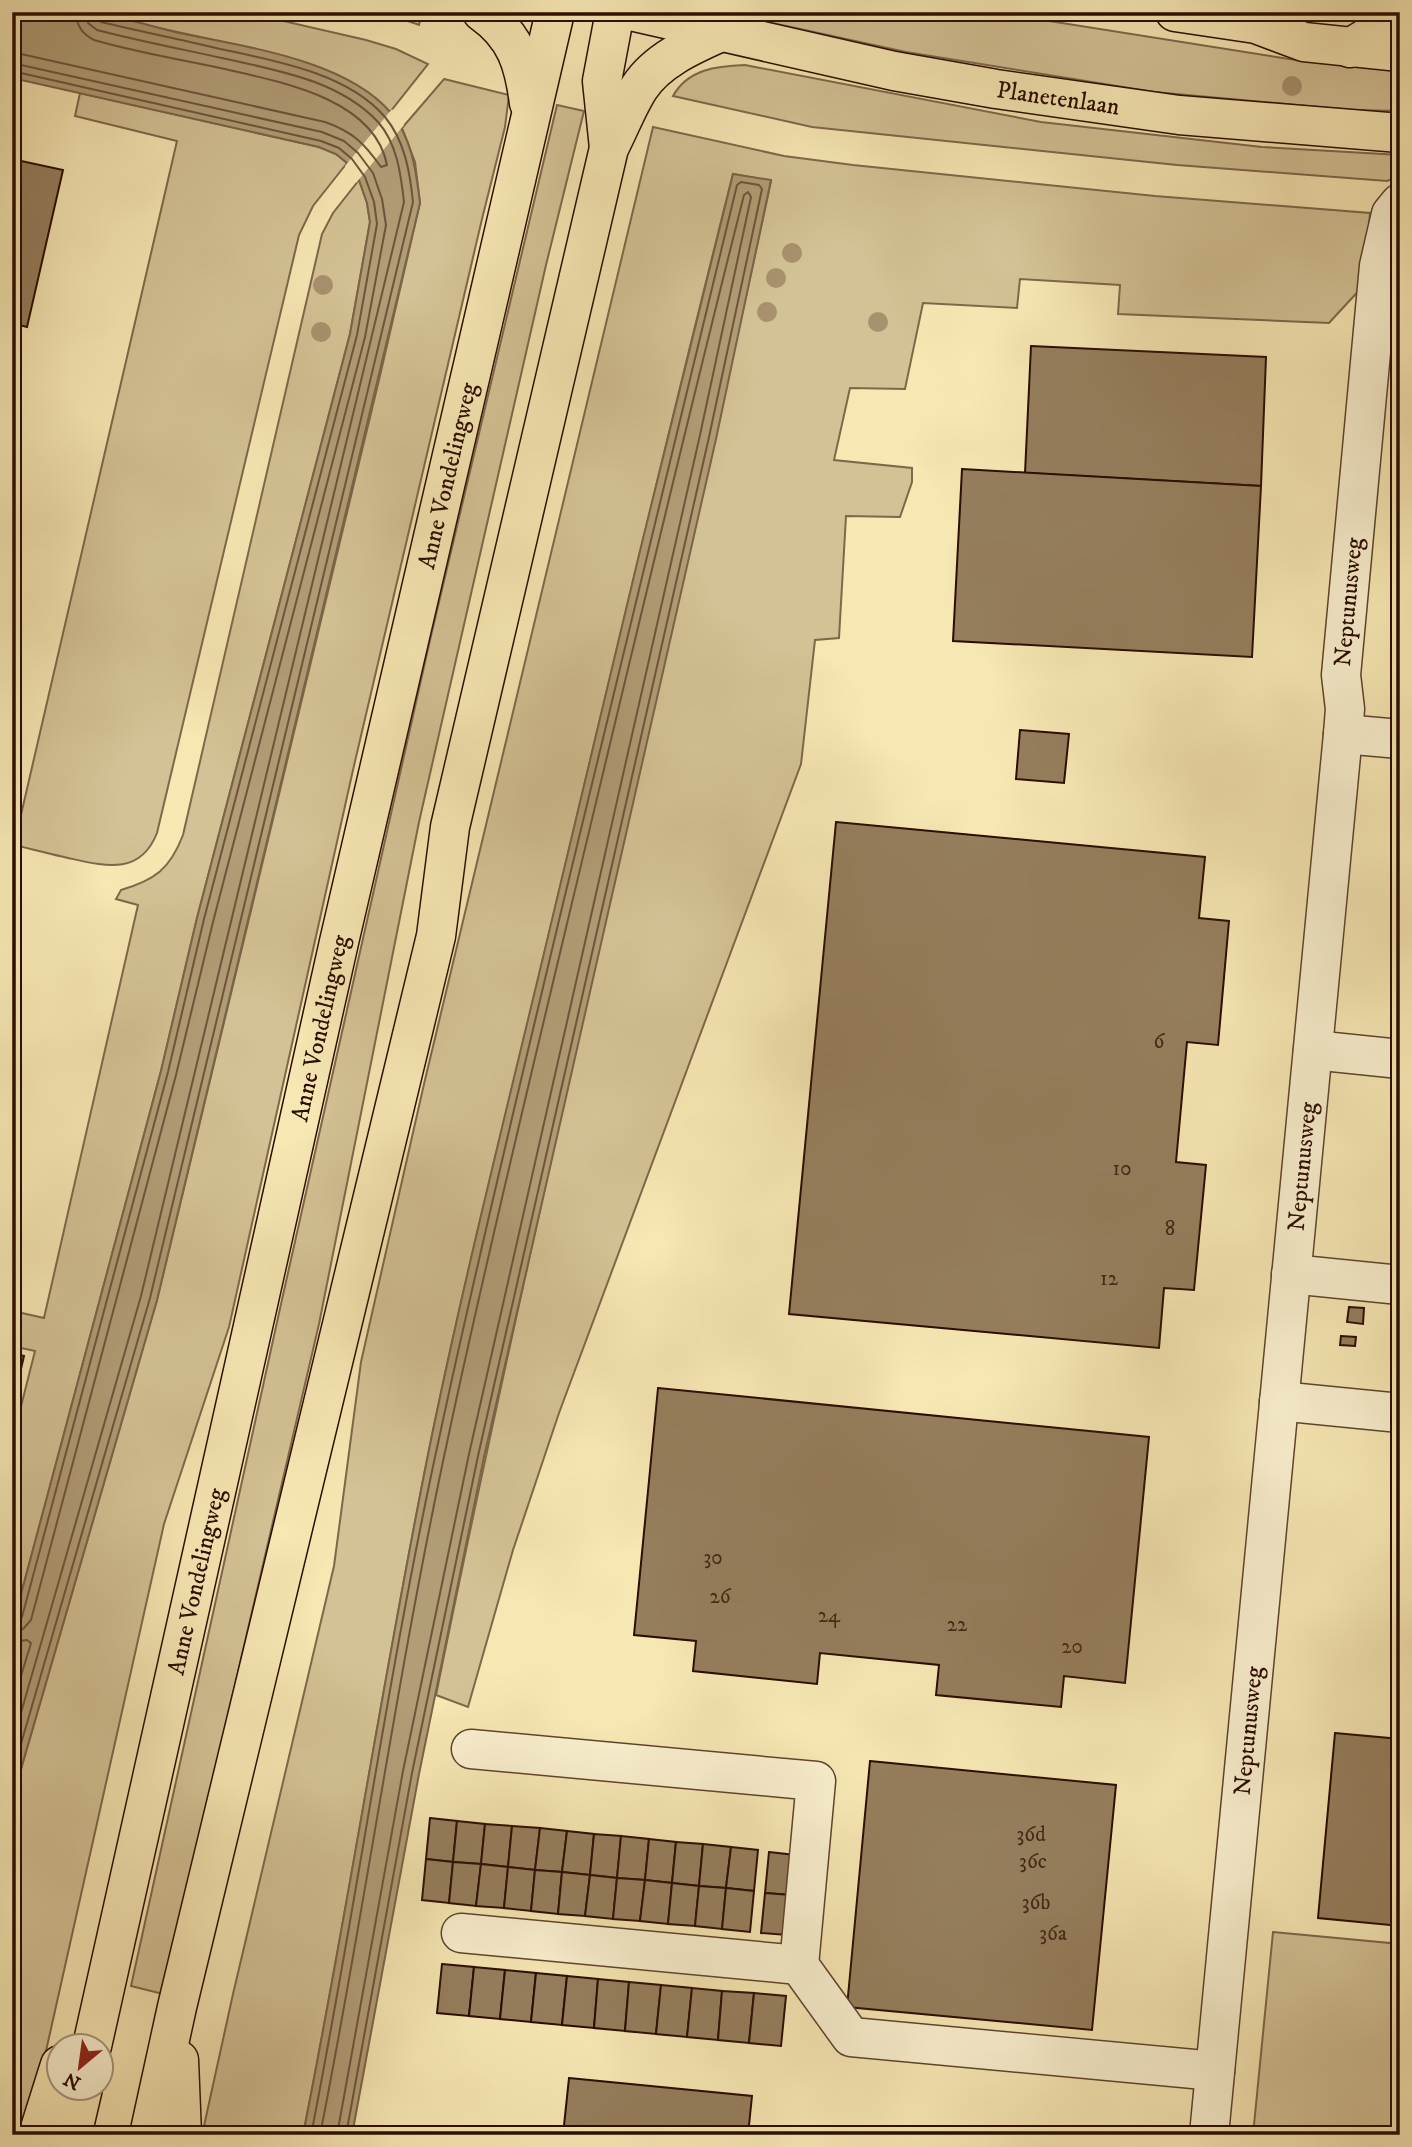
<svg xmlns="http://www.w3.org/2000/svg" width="1412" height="2147" viewBox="0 0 1412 2147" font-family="'IM FELL DW Pica',serif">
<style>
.green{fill:#d3c295;stroke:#7f674a;stroke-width:2}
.water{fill:#b19d76;stroke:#7b6347;stroke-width:2}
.pier{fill:#f6e7b3}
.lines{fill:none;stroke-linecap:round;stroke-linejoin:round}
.shore{stroke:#6e543b;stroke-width:2}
.building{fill:#957e5d;stroke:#2b0c00;stroke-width:2}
.minor-casing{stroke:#5e432d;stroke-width:41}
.major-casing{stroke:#2b0c00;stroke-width:41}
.minor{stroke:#f9efce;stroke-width:38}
.major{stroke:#f6e7b3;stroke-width:38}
.tree{fill:#a7926d}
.labels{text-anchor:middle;stroke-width:5;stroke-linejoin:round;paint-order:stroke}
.number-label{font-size:21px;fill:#462817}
.street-label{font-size:24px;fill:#2b0c00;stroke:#f9efce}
</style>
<rect width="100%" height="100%" fill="#f6e7b3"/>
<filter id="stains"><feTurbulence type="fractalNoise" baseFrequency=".00286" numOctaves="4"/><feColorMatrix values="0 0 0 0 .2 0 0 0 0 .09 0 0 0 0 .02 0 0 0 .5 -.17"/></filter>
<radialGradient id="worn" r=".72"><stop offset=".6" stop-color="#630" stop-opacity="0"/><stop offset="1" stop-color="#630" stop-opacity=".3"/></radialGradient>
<g class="green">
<path d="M 88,12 L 244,12 L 366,40 L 396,49 L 428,64 L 390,112 C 335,64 283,55 214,40 C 172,31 130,22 88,12 Z"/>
<path d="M 382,12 L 422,12 L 419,25 Z"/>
<path d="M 721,12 L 993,12 L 1289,59 L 1400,71 L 1400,111 L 1351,110 L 1154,92 L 906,52 Z"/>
<path d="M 1291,12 L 1351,12 C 1334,17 1308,21 1291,12 Z"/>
<path d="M 745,65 L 1041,122 L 1262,147 L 1400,155 L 1400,176 L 1387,181 L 1177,165 L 812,127 L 673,96 C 688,69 717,66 745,65 Z"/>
<path d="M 444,79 L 509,95 L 505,127 L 482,219 L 353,770 L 229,1327 L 164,1524 L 31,2118 L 26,2135 L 12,2135 L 12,1800 L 157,1300 L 379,380 L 420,203 L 415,162 L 402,128 Z"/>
<path d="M 80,93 L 319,147 L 336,154 L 347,163 L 313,206 L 299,235 L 157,833 C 140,876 105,866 68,858 C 50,854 32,849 14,845 L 177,141 L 75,116 Z"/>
<path d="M 557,105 L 584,111 L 546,265 L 419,822 L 319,1324 L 163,1994 L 131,1986 L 281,1304 L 430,640 Z"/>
<path d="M 653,127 L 784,156 L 853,165 L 1155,196 L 1370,213 L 1364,285 L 1329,323 L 1118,314 L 1120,285 L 1020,279 L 1017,308 L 923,303 L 905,389 L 850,388 L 834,460 L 912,468 L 912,482 L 900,517 L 846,516 L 839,638 L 815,640 L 801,764 L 559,1413 L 513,1550 L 468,1707 L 436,1695 C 539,1188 663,686 771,181 L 733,174 C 667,435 605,697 543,959 C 505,1119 464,1279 431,1440 C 384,1671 349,1904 303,2135 L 202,2135 L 233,1994 L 334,1566 L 361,1362 L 424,1084 Z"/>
<path d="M 359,180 L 367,203 L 370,222 L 350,334 L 197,918 L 161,1071 L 12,1628 L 12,1442 L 35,1351 L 12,1346 L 13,1311 L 44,1318 L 138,905 L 116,899 L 121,890 C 155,880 170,869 183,835 L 322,234 L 333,213 Z"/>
<path d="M 1273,1932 L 1400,1944 L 1400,2135 L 1253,2135 Z"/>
</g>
<g class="water">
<path d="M 12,12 C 37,12 62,10 87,12 C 115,15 147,25 175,32 C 240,46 346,59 391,113 C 412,138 416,171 420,203 L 157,1300 L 12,1800 L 12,1628 L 161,1071 L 197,918 L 350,334 L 370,222 L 367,203 L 359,180 L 347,163 L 336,154 L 319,147 L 12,78 Z"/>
<path d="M 733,174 L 771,180 L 716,439 L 484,1457 L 419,1774 L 352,2135 L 303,2135 C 349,1904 384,1671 431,1440 C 465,1275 506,1112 545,949 C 606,690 668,432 733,174 Z"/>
</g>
<path class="pier" d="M 392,109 L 404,125 L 356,183 L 345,166 Z"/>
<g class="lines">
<g class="shore">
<path d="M 12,52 L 325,122 C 353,132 364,143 381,167 L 387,165 C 374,97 276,81 220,68 C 178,59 135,52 94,40 C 82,34 76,25 76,12"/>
<path d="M 12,63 L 322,132 L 344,141 L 358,153 L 373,173 L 382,199 L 386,225 L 365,337 L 213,922 L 176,1075 L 31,1620 L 23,1629 L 12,1632"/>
<path d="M 12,71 L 321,141 L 339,148 L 352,159 L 365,177 L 374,202 L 377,224 L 357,335 L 204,919 L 168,1072 L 22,1617 L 19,1622 L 12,1623"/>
<path d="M 12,1642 L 27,1640 L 31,1643 L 12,1706"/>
<path d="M 12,1744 L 141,1296 L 404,202 C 401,175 397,143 378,122 C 339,80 275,70 222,58 C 181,49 139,41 97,30 L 88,23 L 86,12"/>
<path d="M 12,1775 L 150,1298 L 413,202 C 410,173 405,141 385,117 C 347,72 271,60 216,48 C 178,39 139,31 101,22 L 96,18 L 95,12"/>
<path d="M 311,2135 C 357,1902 389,1666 440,1434 C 477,1261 519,1089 560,916 C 618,672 676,428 737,185 L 741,182 L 759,185 L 762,189 L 709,437 L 478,1456 L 412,1773 L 346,2135"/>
<path d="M 320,2135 C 366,1903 398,1669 448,1438 C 484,1269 525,1100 565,932 C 624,686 682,440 744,195 L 748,192 L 751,197 L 700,435 L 469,1454 L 403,1771 L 337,2135"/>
</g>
</g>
<g class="building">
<path d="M 12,159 L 63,170 L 27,327 L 12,323 Z"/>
<path d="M 1031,346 L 1266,357 L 1261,486 L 1025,473 Z"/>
<path d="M 962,469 L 1261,486 L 1252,657 L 953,641 Z"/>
<path d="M 1020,730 L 1069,734 L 1064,783 L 1016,779 Z"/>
<path d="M 836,822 L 1205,857 L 1199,918 L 1229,921 L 1218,1045 L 1187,1042 L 1176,1162 L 1206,1165 L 1194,1290 L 1164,1288 L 1159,1348 L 789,1314 Z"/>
<path d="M 1349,1307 L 1364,1308 L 1363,1324 L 1347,1322 Z"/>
<path d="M 1341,1336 L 1356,1337 L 1355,1346 L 1340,1345 Z"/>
<path d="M 12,1353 L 24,1356 L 12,1407 Z"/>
<path d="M 658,1388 L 1149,1437 L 1125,1683 L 1064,1676 L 1061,1707 L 936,1695 L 939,1665 L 820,1653 L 817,1684 L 693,1671 L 696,1641 L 634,1635 Z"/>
<path d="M 1335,1733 L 1400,1739 L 1400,1926 L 1318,1918 Z"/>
<path d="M 870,1761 L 1116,1785 L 1092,2030 L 847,2007 Z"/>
<path d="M 430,1818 L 457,1821 L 453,1862 L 426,1859 Z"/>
<path d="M 457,1821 L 485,1824 L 481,1864 L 453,1862 Z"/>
<path d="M 485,1824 L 512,1826 L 508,1867 L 481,1864 Z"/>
<path d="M 512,1826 L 540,1828 L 535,1870 L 508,1867 Z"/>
<path d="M 540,1828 L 567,1831 L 562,1872 L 535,1870 Z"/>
<path d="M 567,1831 L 594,1834 L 590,1875 L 562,1872 Z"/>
<path d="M 594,1834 L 621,1836 L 617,1878 L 590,1875 Z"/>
<path d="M 621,1836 L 649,1839 L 645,1880 L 617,1878 Z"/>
<path d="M 649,1839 L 676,1842 L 672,1883 L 645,1880 Z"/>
<path d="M 676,1842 L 703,1844 L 699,1886 L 672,1883 Z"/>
<path d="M 703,1844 L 731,1847 L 726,1888 L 699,1886 Z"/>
<path d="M 731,1847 L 758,1850 L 754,1891 L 726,1888 Z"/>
<path d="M 769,1852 L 795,1855 L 791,1895 L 765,1893 Z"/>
<path d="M 426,1859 L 453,1862 L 449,1903 L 422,1900 Z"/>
<path d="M 453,1862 L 481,1864 L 476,1906 L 449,1903 Z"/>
<path d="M 481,1864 L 508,1867 L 504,1908 L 476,1906 Z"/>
<path d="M 508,1867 L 535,1870 L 531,1911 L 504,1908 Z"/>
<path d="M 535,1870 L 562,1872 L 558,1914 L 531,1911 Z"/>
<path d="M 562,1872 L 590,1875 L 585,1916 L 558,1914 Z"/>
<path d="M 590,1875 L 617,1878 L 613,1919 L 585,1916 Z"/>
<path d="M 617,1878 L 645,1880 L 640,1921 L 613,1919 Z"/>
<path d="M 645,1880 L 672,1883 L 668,1924 L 640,1921 Z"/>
<path d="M 672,1883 L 699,1886 L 695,1926 L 668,1924 Z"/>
<path d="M 699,1886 L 726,1888 L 722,1929 L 695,1926 Z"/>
<path d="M 726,1888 L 754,1891 L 750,1932 L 722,1929 Z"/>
<path d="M 765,1893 L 791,1895 L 787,1935 L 761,1933 Z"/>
<path d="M 442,1964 L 474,1967 L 469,2016 L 437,2013 Z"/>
<path d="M 474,1967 L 505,1970 L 500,2019 L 469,2016 Z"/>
<path d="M 505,1970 L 536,1973 L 531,2022 L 500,2019 Z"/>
<path d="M 536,1973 L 567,1976 L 562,2025 L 531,2022 Z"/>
<path d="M 567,1976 L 598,1979 L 594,2028 L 562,2025 Z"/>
<path d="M 598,1979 L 629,1982 L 625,2031 L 594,2028 Z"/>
<path d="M 629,1982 L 661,1985 L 656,2034 L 625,2031 Z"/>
<path d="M 661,1985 L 692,1988 L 687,2037 L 656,2034 Z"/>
<path d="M 692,1988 L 722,1991 L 718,2040 L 687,2037 Z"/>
<path d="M 722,1991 L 754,1993 L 749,2043 L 718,2040 Z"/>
<path d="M 754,1993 L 786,1996 L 781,2046 L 749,2043 Z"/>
<path d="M 569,2078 L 752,2096 L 748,2135 L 563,2135 Z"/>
<path d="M 933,2128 L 1006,2135 L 933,2135 Z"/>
</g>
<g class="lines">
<g class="minor-casing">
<g id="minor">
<path d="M 1343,734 L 1400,739"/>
<path d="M 1313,1050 L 1400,1059"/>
<path d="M 1291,1274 L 1400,1285"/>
<path d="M 1279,1401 L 1400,1413"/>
<path d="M 471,1749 L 816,1781 L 799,1965"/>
<path d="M 461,1933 L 799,1965 L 851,2037 L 1215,2071"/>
<path id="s1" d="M 1209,2135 L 1343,734 L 1345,709 L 1341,675 L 1379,266 L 1391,214 L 1400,203"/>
</g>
</g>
<g class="major-casing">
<g id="major">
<path d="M 482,12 C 516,36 524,64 529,103"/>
<path id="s2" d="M 635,12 L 894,71 L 996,89 L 1179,115 L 1400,133"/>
<path d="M 1175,12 L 1256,24 L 1304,42 L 1400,52"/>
<path d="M 1350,48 L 1381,29 L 1400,13"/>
<path d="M 609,148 L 602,81 L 615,12"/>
<path id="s3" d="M 92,2046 L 339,942 L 555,12"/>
<path d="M 179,2060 L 182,2135"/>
<path d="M 38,2135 L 60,2065"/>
<path d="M 72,2135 L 83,2088"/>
<path d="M 149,2135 L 177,2007 L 436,936 L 450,827 L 609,148 C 619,129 627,107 639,88 C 657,60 692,45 721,32"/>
</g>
</g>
<use href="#minor" class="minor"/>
<use href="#major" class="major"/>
</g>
<g class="tree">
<circle cx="1292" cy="86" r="10"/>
<circle cx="792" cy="253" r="10"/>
<circle cx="776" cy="278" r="10"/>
<circle cx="323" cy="285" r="10"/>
<circle cx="767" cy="312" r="10"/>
<circle cx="878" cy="322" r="10"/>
<circle cx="321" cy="332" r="10"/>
</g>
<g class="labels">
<g class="number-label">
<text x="1159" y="1048">6</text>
<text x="1122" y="1175">10</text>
<text x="1170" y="1235">8</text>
<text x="1109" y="1285">12</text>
<text x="713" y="1564">30</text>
<text x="720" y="1603">26</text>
<text x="829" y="1622">24</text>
<text x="957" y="1631">22</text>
<text x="1072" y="1653">20</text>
<text x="1031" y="1841">36d</text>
<text x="1033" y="1868">36c</text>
<text x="1036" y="1909">36b</text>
<text x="1053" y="1940">36a</text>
</g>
<g class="street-label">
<text dy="8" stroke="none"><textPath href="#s2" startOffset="432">Planetenlaan</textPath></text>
<text dy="8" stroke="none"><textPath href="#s3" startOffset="1610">Anne Vondelingweg</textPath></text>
<text dy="8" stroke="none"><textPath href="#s1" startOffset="1540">Neptunusweg</textPath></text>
<text dy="8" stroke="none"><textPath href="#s3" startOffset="1043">Anne Vondelingweg</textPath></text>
<text dy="8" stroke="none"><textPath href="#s1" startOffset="973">Neptunusweg</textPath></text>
<text dy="8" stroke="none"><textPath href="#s3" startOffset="476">Anne Vondelingweg</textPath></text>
<text dy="8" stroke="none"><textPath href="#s1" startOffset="406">Neptunusweg</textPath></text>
</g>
</g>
<rect width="1412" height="2147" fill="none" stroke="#f6e7b3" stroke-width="42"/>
<rect x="14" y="14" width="1384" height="2119" fill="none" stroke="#2b0c00" stroke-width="3.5"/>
<rect x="21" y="21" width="1370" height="2105" fill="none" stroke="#2b0c00" stroke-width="2"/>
<g transform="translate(80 2067) rotate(209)"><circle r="33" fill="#f9efce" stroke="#a7947c" stroke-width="2"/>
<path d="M0-5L12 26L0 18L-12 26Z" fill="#8f2418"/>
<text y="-10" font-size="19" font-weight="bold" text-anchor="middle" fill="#2b0c00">N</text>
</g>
<rect width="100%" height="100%" filter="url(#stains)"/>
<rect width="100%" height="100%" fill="url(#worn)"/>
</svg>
